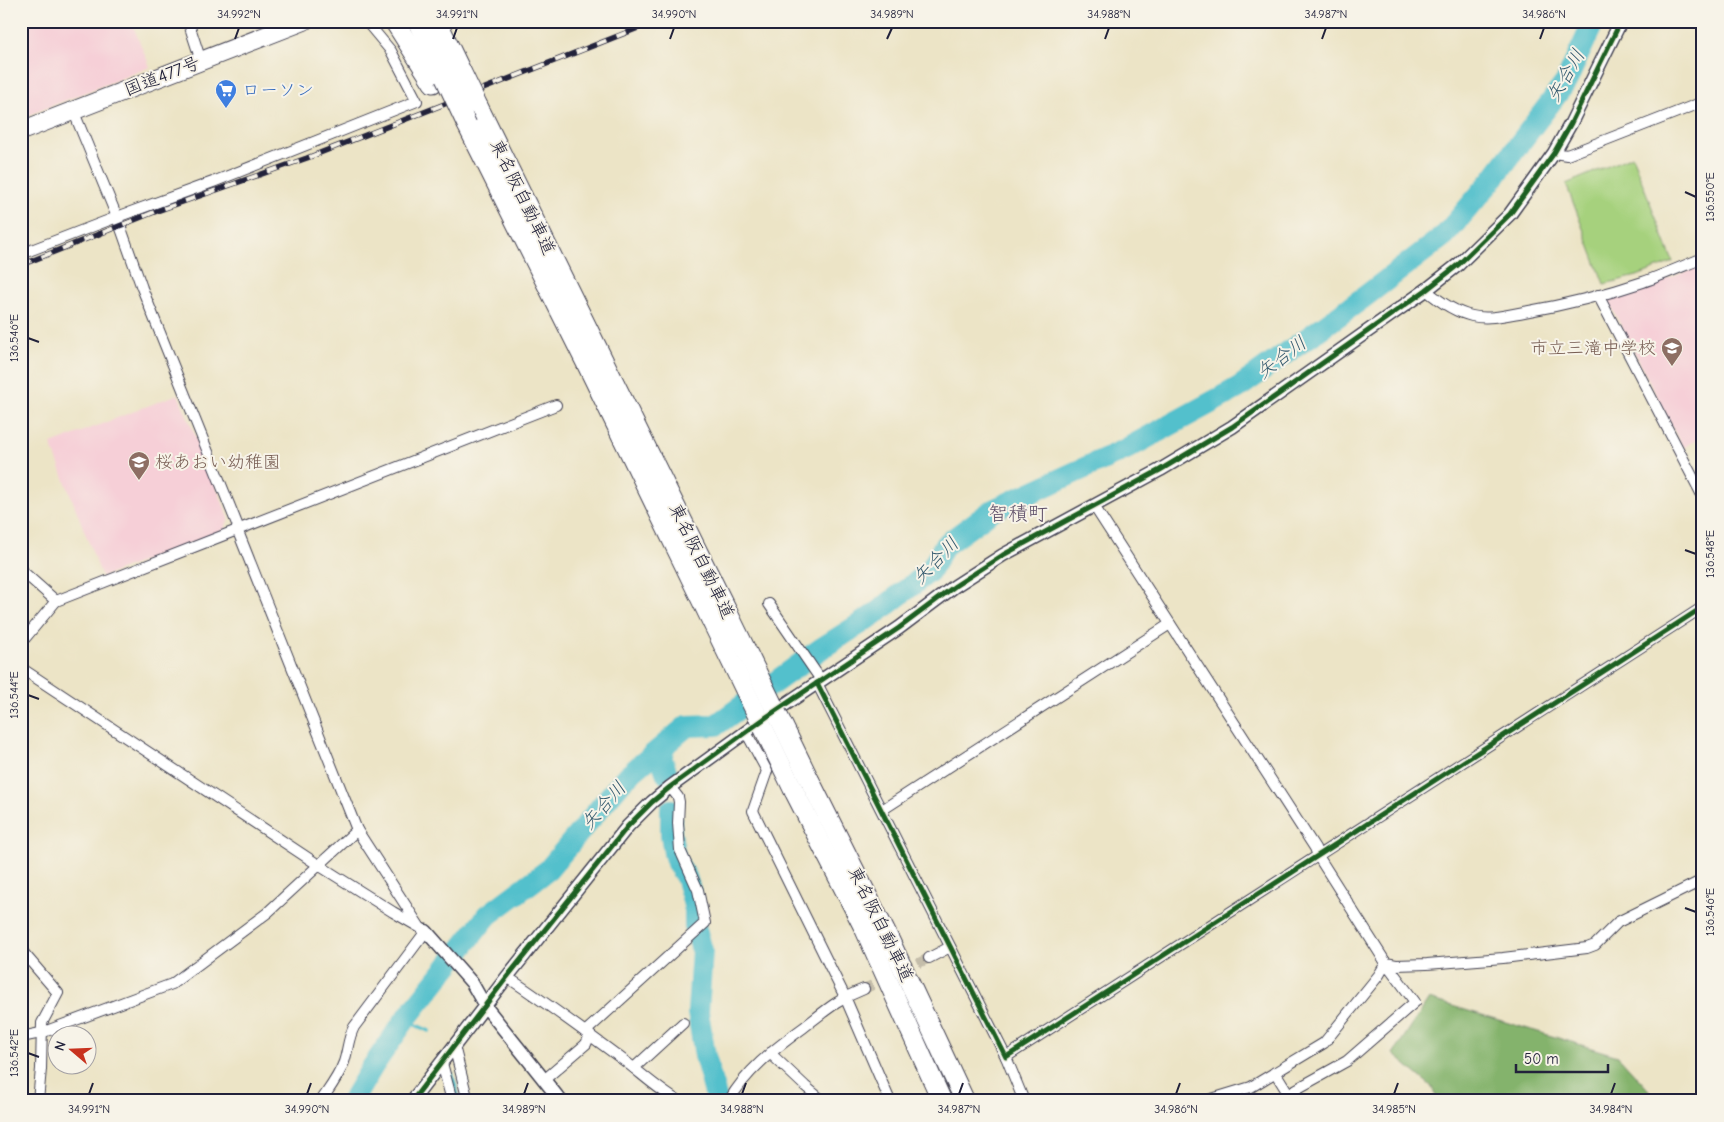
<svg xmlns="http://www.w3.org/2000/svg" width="1724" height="1122" viewBox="0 0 1724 1122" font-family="'Comic Neue','Klee One',sans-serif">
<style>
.built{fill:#f6cfd7}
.green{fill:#a6d17d;stroke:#647a5c}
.forest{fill:#84b36c;stroke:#536a54}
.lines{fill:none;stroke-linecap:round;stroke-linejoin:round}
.stream{stroke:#53c0cc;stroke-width:4}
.river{stroke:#53c0cc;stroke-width:22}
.minor-tunnel{stroke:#c4bdaa;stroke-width:10;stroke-dasharray:10 5;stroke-linecap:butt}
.minor-casing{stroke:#403f50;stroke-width:12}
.tertiary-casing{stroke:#403f50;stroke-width:15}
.trunk-casing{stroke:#403f50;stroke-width:20}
.motorway-casing{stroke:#403f50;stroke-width:21}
.minor{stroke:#fff;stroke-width:10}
.tertiary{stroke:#fff;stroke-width:12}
.trunk{stroke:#fff;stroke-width:18}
.motorway{stroke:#fff;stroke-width:19}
.rail-casing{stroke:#22223b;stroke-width:5.5}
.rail{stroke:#f7f3e8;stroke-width:4;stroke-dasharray:11;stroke-linecap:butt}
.motorway-bridge-casing{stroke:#403f50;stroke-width:21;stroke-linecap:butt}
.motorway-bridge{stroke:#fff;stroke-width:19}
.cycleway-casing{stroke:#f7f3e8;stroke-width:8}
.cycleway{stroke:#1b5e20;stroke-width:5}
.ticks{fill:none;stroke:#22223b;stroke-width:2}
.labels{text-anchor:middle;stroke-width:4;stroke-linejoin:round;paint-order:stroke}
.street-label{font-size:18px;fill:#22223b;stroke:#f7f3e8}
.shop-label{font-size:18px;fill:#366cbe;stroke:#f7f3e8;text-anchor:start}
.education-label{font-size:18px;fill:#785e54;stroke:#f7f3e8;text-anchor:end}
.water-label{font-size:19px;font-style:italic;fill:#33596e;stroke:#f7f3e8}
.quarter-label{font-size:20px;fill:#5f5069;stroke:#f7f3e8}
.neatline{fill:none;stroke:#22223b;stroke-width:2}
.ticks-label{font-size:12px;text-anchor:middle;fill:#22223b}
</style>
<rect width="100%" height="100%" fill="#f7f3e8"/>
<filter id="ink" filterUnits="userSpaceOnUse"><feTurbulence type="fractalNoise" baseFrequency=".02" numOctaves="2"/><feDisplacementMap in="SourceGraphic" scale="10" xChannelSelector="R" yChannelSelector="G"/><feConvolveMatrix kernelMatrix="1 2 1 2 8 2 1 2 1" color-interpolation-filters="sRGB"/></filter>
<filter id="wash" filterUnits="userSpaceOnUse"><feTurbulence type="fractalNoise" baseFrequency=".0096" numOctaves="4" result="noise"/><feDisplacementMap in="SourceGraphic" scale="20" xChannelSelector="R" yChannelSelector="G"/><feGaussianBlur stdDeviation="1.12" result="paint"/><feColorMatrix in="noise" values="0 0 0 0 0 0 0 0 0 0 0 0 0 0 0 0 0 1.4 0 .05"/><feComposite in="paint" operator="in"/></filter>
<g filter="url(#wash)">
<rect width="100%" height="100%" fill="#ece4c6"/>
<g class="built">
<path d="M 21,21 L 131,21 L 150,67 L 21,118 Z"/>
<path d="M 1703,265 L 1703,436 L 1683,448 L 1607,298 L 1644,288 Z"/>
<path d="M 178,394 L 229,518 L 224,530 L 102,577 L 51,444 Z"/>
</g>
<path class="green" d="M 1632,156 L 1673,262 L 1637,276 L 1604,284 L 1566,184 Z"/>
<path class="forest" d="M 1429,999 L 1618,1056 L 1656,1098 L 1662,1101 L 1439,1101 L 1431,1086 L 1393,1054 Z"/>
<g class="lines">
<g class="stream">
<path d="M 405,1020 L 429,1031"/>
<path d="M 452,1074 L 459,1101"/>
</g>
<g class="river">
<path d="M 665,745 L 661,757 L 667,774"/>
<path d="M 671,810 L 671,834 L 674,853 L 677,863 L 686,877 L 692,897 L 695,910 L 695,926 L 702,950 L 698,1012 L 705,1056 L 717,1101"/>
<path d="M 352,1101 L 373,1066 L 405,1020 L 488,915 L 548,870 L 624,779 L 687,726 L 716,725 L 822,648 L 874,615 L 930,571 L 945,545 L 993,510 L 1126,449 L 1238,388 L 1363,298 L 1445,235 L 1492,180 L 1566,82 L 1594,21"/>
</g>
</g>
</g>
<g filter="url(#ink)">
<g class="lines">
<path class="minor-tunnel" d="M 864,989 L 929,958"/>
<g class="minor-casing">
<g id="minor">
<path d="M 188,21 L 201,61"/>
<path d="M 73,110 L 117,217 L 142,288 L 239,529"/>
<path d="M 1554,153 L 1567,155 L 1703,102"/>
<path d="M 21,254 L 117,217 L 213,182 L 417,101 L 391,51 L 366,21"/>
<path d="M 1426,290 C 1439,301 1454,312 1472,316 C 1489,320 1507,315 1524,312 C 1564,305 1605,295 1643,282 C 1663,275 1683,266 1703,258"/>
<path d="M 1598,295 L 1703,497"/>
<path d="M 1094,506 L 1315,848 L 1318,856 L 1386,963 L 1415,1002 L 1347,1061 L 1275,1101"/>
<path d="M 237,529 L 357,830 L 419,926"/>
<path d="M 21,570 L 56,601"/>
<path d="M 769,604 L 821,680"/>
<path d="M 21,643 L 56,601 L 556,405"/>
<path d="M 21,668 L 320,866 L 393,912 L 426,931 L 354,1027 C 348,1038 348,1050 344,1062 C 339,1076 329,1089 321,1101"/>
<path d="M 817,683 L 1006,1057 L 1703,607"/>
<path d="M 746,732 L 767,771 L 753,811 L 845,997 L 890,1101"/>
<path d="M 882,810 L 1170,624"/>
<path d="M 21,950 L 58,993 L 42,1023 L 41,1069 L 38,1101"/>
<path d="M 929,958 L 950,947"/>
<path d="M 1386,963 L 1396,965 L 1427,964 L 1503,958 L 1587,948 L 1595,945 L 1618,922 L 1703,880"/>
<path d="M 507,977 C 548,1004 587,1033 626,1062 C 643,1075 659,1090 678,1101"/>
<path d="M 585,1032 L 705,923 L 698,890 L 680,850 L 678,823 L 679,802 L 678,797 L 670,787"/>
<path d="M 21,1037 L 41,1033 L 172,984 L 267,913 L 357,830"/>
<path d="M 454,1046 L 468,1101"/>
<path d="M 770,1053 L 805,1086 L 823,1101"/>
<path d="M 1006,1057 L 1024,1101"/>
<path d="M 442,1063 L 452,1101"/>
<path d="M 634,1068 L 683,1023"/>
<path d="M 1275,1072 L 1288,1093"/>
<path d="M 544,1080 L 586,1044 L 590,1035"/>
<path d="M 729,1101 C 747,1069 775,1049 803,1028 C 825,1011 838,999 864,989"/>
<path d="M 1205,1101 L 1251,1087 L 1324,1043 L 1379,975 L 1386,963"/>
</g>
</g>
<g class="tertiary-casing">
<g id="tertiary">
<path d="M 426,931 L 472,983 L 485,1006 L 561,1101"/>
<path d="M 412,1101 L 507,977 L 628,826 L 652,802 L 670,787 L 768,716 L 899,628 L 955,586 L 1003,555 L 1160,470 L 1232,427 L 1426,290 L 1459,264 L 1510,214 L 1554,153 L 1571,123 L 1621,21"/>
</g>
</g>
<g class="trunk-casing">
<path id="trunk" d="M 21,131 L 304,21"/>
</g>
<g class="motorway-casing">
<g id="motorway">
<path d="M 394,21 L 433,83"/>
<path d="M 417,21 L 445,78"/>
<path d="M 437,21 L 461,71"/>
<path d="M 478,106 L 727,611"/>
<path d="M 467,125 L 588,367 L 712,622"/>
<path d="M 810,781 L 890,941 L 965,1101"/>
<path d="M 794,791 L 865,930 L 942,1101"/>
</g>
</g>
<use href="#minor" class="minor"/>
<use href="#tertiary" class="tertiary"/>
<use href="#trunk" class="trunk"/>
<use href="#motorway" class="motorway"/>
<g class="rail-casing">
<path id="rail" d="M 21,265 L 157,211 L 307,158 L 656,21"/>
</g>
<use href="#rail" class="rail"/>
<g class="motorway-bridge-casing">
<g id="motorway-bridge">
<path d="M 461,71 L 478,106"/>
<path d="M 445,78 L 467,125"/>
<path d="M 727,611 L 810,781"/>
<path d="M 712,622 L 794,791"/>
</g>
</g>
<use href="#motorway-bridge" class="motorway-bridge"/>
<g class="cycleway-casing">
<g id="cycleway">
<path d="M 817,683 L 1006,1057 L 1703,607"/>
<path d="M 412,1101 L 507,977 L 628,826 L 652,802 L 670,787 L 768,716 L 899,628 L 955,586 L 1003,555 L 1160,470 L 1232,427 L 1426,290 L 1459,264 L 1510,214 L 1554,153 L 1571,123 L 1621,21"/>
</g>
</g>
<use href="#cycleway" class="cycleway"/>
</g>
</g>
<path class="ticks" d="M 235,39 L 239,28M 453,39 L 457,28M 670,39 L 674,28M 887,39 L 892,28M 1105,39 L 1109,28M 1322,39 L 1326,28M 1540,39 L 1544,28M 1685,192 L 1696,197M 28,338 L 39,342M 1685,550 L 1696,554M 28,695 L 39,699M 1685,908 L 1696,912M 28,1053 L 39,1057M 89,1094 L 93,1083M 307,1094 L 311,1083M 524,1094 L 528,1083M 742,1094 L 746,1083M 959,1094 L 963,1083M 1176,1094 L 1180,1083M 1394,1094 L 1398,1083M 1611,1094 L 1615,1083"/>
<defs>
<g id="supermarket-pin" transform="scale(1.125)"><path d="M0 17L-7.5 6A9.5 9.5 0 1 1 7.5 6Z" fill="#3f7fe0" stroke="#f7f3e8"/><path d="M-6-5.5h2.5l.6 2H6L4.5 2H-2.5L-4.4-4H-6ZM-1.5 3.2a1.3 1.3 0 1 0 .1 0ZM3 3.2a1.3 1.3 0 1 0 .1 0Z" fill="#fff"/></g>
<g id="school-pin" transform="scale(1.125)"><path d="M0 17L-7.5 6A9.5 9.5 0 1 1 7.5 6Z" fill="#8d6e63" stroke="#f7f3e8"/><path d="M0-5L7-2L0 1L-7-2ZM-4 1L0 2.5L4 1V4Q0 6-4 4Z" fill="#fff"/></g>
</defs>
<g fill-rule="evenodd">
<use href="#supermarket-pin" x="226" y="90"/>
<use href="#school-pin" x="1672" y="348"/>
<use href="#school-pin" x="139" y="462"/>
</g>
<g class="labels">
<g class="street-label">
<text transform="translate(162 76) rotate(-21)" y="6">国道477号</text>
<text transform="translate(523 197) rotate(64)" y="6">東名阪自動車道</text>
<text transform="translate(702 561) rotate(64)" y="6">東名阪自動車道</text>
<text transform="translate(881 924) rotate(64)" y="6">東名阪自動車道</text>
</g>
<g class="shop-label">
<text x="242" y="96">ローソン</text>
</g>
<g class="education-label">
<text x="1656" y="354">市立三滝中学校</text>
<text x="155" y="468" text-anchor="start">桜あおい幼稚園</text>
</g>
<g class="water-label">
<text transform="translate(1565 75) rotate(-60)" y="7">矢合川</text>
<text transform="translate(1281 357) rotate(-37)" y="7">矢合川</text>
<text transform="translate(935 560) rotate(-46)" y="7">矢合川</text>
<text transform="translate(603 805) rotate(-49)" y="7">矢合川</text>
</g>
<g class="quarter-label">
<text x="1018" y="520">智積町</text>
</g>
</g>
<rect width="1724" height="1122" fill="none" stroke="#f7f3e8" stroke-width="55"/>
<g transform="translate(72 1050) rotate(289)"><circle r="24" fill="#f7f3e8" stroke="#a29fa3"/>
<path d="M0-4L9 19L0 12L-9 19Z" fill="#c8321e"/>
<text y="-8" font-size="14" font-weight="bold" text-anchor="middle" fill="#22223b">N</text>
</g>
<path d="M1516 1064v8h92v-8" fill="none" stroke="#22223b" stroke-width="2.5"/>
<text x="1524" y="1064" font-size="15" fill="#22223b" stroke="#f7f3e8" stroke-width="4" paint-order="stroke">50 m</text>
<rect x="28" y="28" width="1668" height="1066" class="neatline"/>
<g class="ticks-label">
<text x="239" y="18">34.992°N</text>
<text x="457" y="18">34.991°N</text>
<text x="674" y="18">34.990°N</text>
<text x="892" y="18">34.989°N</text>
<text x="1109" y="18">34.988°N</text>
<text x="1326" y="18">34.987°N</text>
<text x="1544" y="18">34.986°N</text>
<text transform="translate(1710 197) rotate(-90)" y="4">136.550°E</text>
<text transform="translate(14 338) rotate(-90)" y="4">136.546°E</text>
<text transform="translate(1710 554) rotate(-90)" y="4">136.548°E</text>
<text transform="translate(14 695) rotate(-90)" y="4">136.544°E</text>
<text transform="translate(1710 912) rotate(-90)" y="4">136.546°E</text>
<text transform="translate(14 1053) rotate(-90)" y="4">136.542°E</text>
<text x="89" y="1113">34.991°N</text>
<text x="307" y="1113">34.990°N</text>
<text x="524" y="1113">34.989°N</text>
<text x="742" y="1113">34.988°N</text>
<text x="959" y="1113">34.987°N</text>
<text x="1176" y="1113">34.986°N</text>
<text x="1394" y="1113">34.985°N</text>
<text x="1611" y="1113">34.984°N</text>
</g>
</svg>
